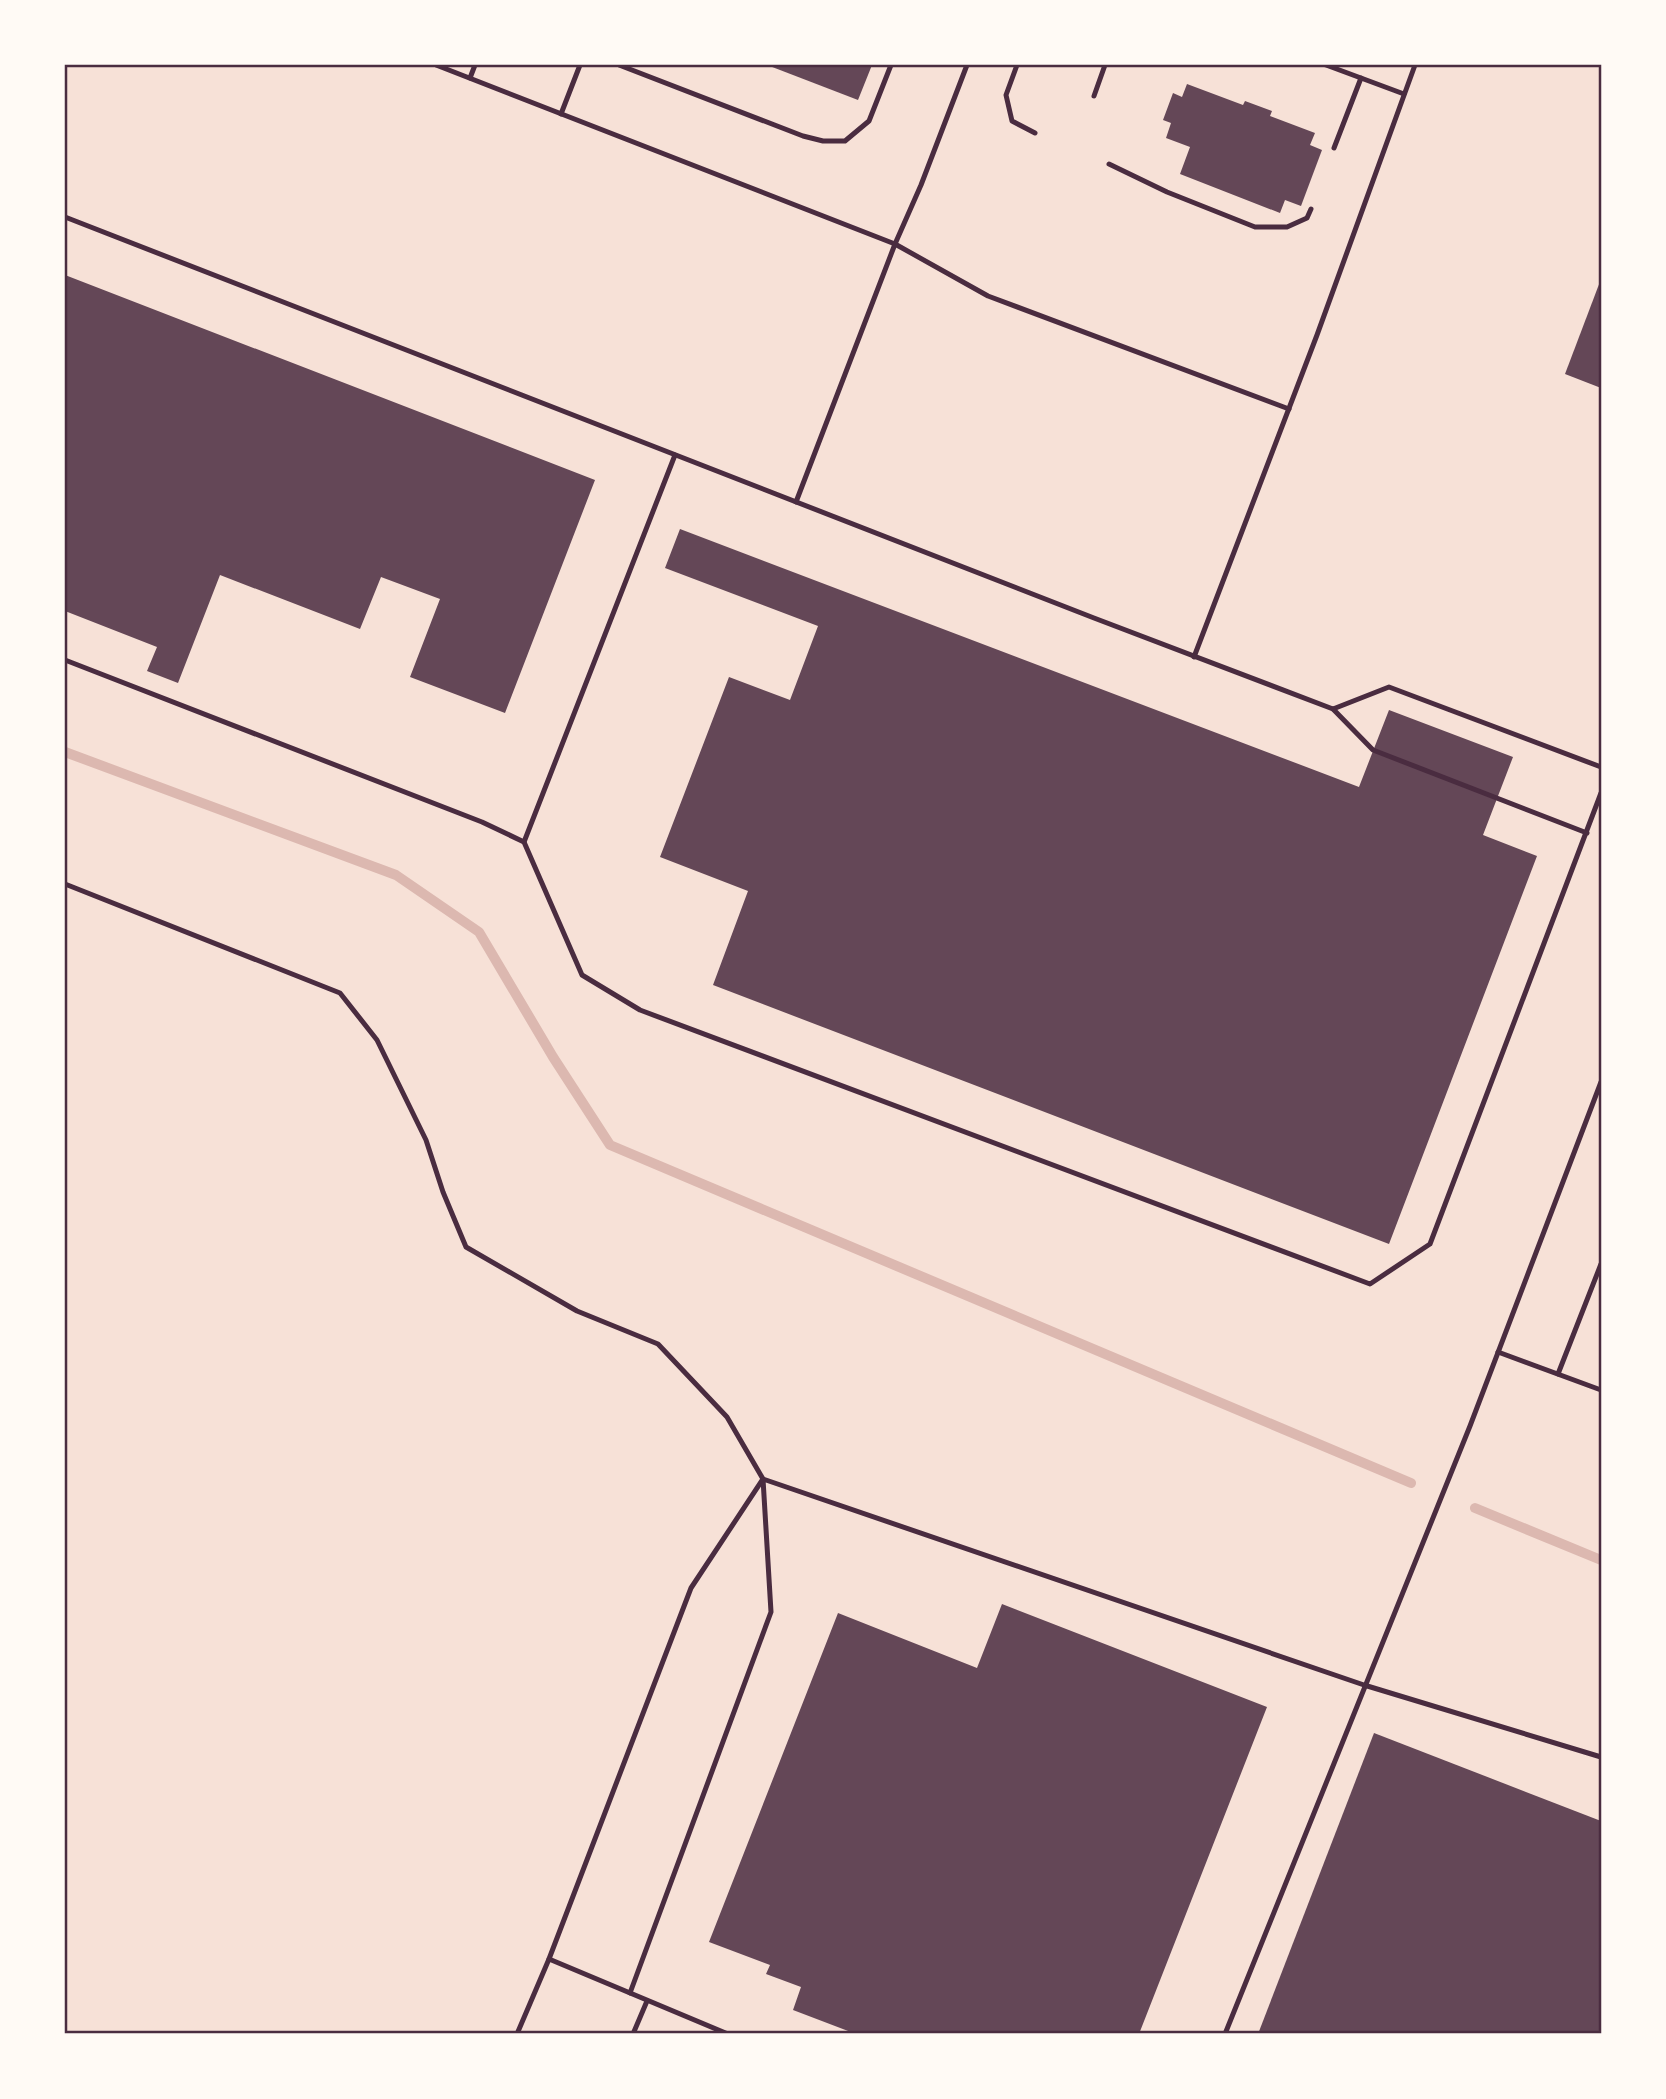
<svg xmlns="http://www.w3.org/2000/svg" width="1666" height="2099" viewBox="0 0 1666 2099" font-family="'Asap Condensed',sans-serif">
<style>
.lines{fill:none;stroke-linecap:round;stroke-linejoin:round}
.stream{stroke:#dcb8b0;stroke-width:10}
.building{fill:#644757}
.service{stroke:#4a2c40;stroke-width:5}
.neatline{fill:none;stroke:#4a2c40;stroke-width:2.5}
</style>
<rect width="100%" height="100%" fill="#f7e1d7"/>
<g class="lines">
<g class="stream">
<path d="M 65,752 L 396,875 L 479,932 L 553,1057 L 610,1145 L 1411,1483"/>
<path d="M 1475,1508 L 1601,1560"/>
</g>
</g>
<g class="building">
<path d="M 767,65 L 872,65 L 858,100 Z"/>
<path d="M 1187,84 L 1243,105 L 1245,101 L 1272,111 L 1270,116 L 1315,133 L 1310,145 L 1322,150 L 1301,206 L 1285,200 L 1280,213 L 1180,174 L 1190,147 L 1166,138 L 1171,123 L 1163,120 L 1173,93 L 1182,97 Z"/>
<path d="M 65,275 L 595,480 L 505,713 L 410,677 L 440,599 L 381,577 L 360,629 L 220,575 L 178,683 L 147,671 L 157,647 L 65,611 Z"/>
<path d="M 1601,279 L 1601,388 L 1565,374 Z"/>
<path d="M 680,529 L 1359,787 L 1389,710 L 1513,757 L 1483,835 L 1537,856 L 1389,1244 L 713,985 L 748,891 L 660,857 L 729,677 L 790,700 L 818,626 L 665,568 Z"/>
<path d="M 1002,1604 L 1267,1707 L 1139,2034 L 856,2034 L 793,2010 L 801,1987 L 766,1974 L 770,1965 L 709,1942 L 838,1613 L 977,1668 Z"/>
<path d="M 1374,1733 L 1601,1821 L 1601,2034 L 1258,2034 Z"/>
</g>
<g class="lines">
<g class="service">
<path d="M 436,65 L 895,244 L 988,296 L 1289,409"/>
<path d="M 619,65 L 803,136 L 823,141 L 845,141 L 869,121 L 891,65"/>
<path d="M 1017,65 L 1006,95 L 1012,121 L 1035,133"/>
<path d="M 1326,65 L 1404,94"/>
<path d="M 470,78 L 475,65"/>
<path d="M 1094,96 L 1105,65"/>
<path d="M 561,114 L 580,65"/>
<path d="M 1334,148 L 1361,78"/>
<path d="M 1109,164 L 1167,192 L 1255,227 L 1287,227 L 1307,218 L 1311,209"/>
<path d="M 65,217 L 1094,618 L 1333,709 L 1389,687 L 1601,767"/>
<path d="M 796,502 L 895,244 L 921,185 L 967,65"/>
<path d="M 1194,657 L 1317,335 L 1415,65"/>
<path d="M 65,660 L 482,822 L 524,842 L 582,975 L 640,1010 L 1370,1284 L 1430,1244 L 1601,793"/>
<path d="M 1333,709 L 1373,750 L 1587,833"/>
<path d="M 524,842 L 675,455"/>
<path d="M 65,884 L 340,993 L 377,1040 L 426,1140 L 443,1192 L 466,1247 L 577,1311 L 658,1344 L 727,1417 L 763,1479 L 691,1588 L 549,1959 L 517,2034"/>
<path d="M 1498,1352 L 1601,1390"/>
<path d="M 1558,1374 L 1601,1264"/>
<path d="M 549,1959 L 728,2034"/>
<path d="M 630,1993 L 771,1612 L 763,1479 L 1364,1685 L 1601,1757"/>
<path d="M 633,2034 L 647,2001"/>
<path d="M 1225,2034 L 1470,1426 L 1601,1082"/>
</g>
</g>
<rect width="1666" height="2099" fill="none" stroke="#fffaf5" stroke-width="133"/>
<rect x="66" y="66" width="1534" height="1966" class="neatline"/>
</svg>
